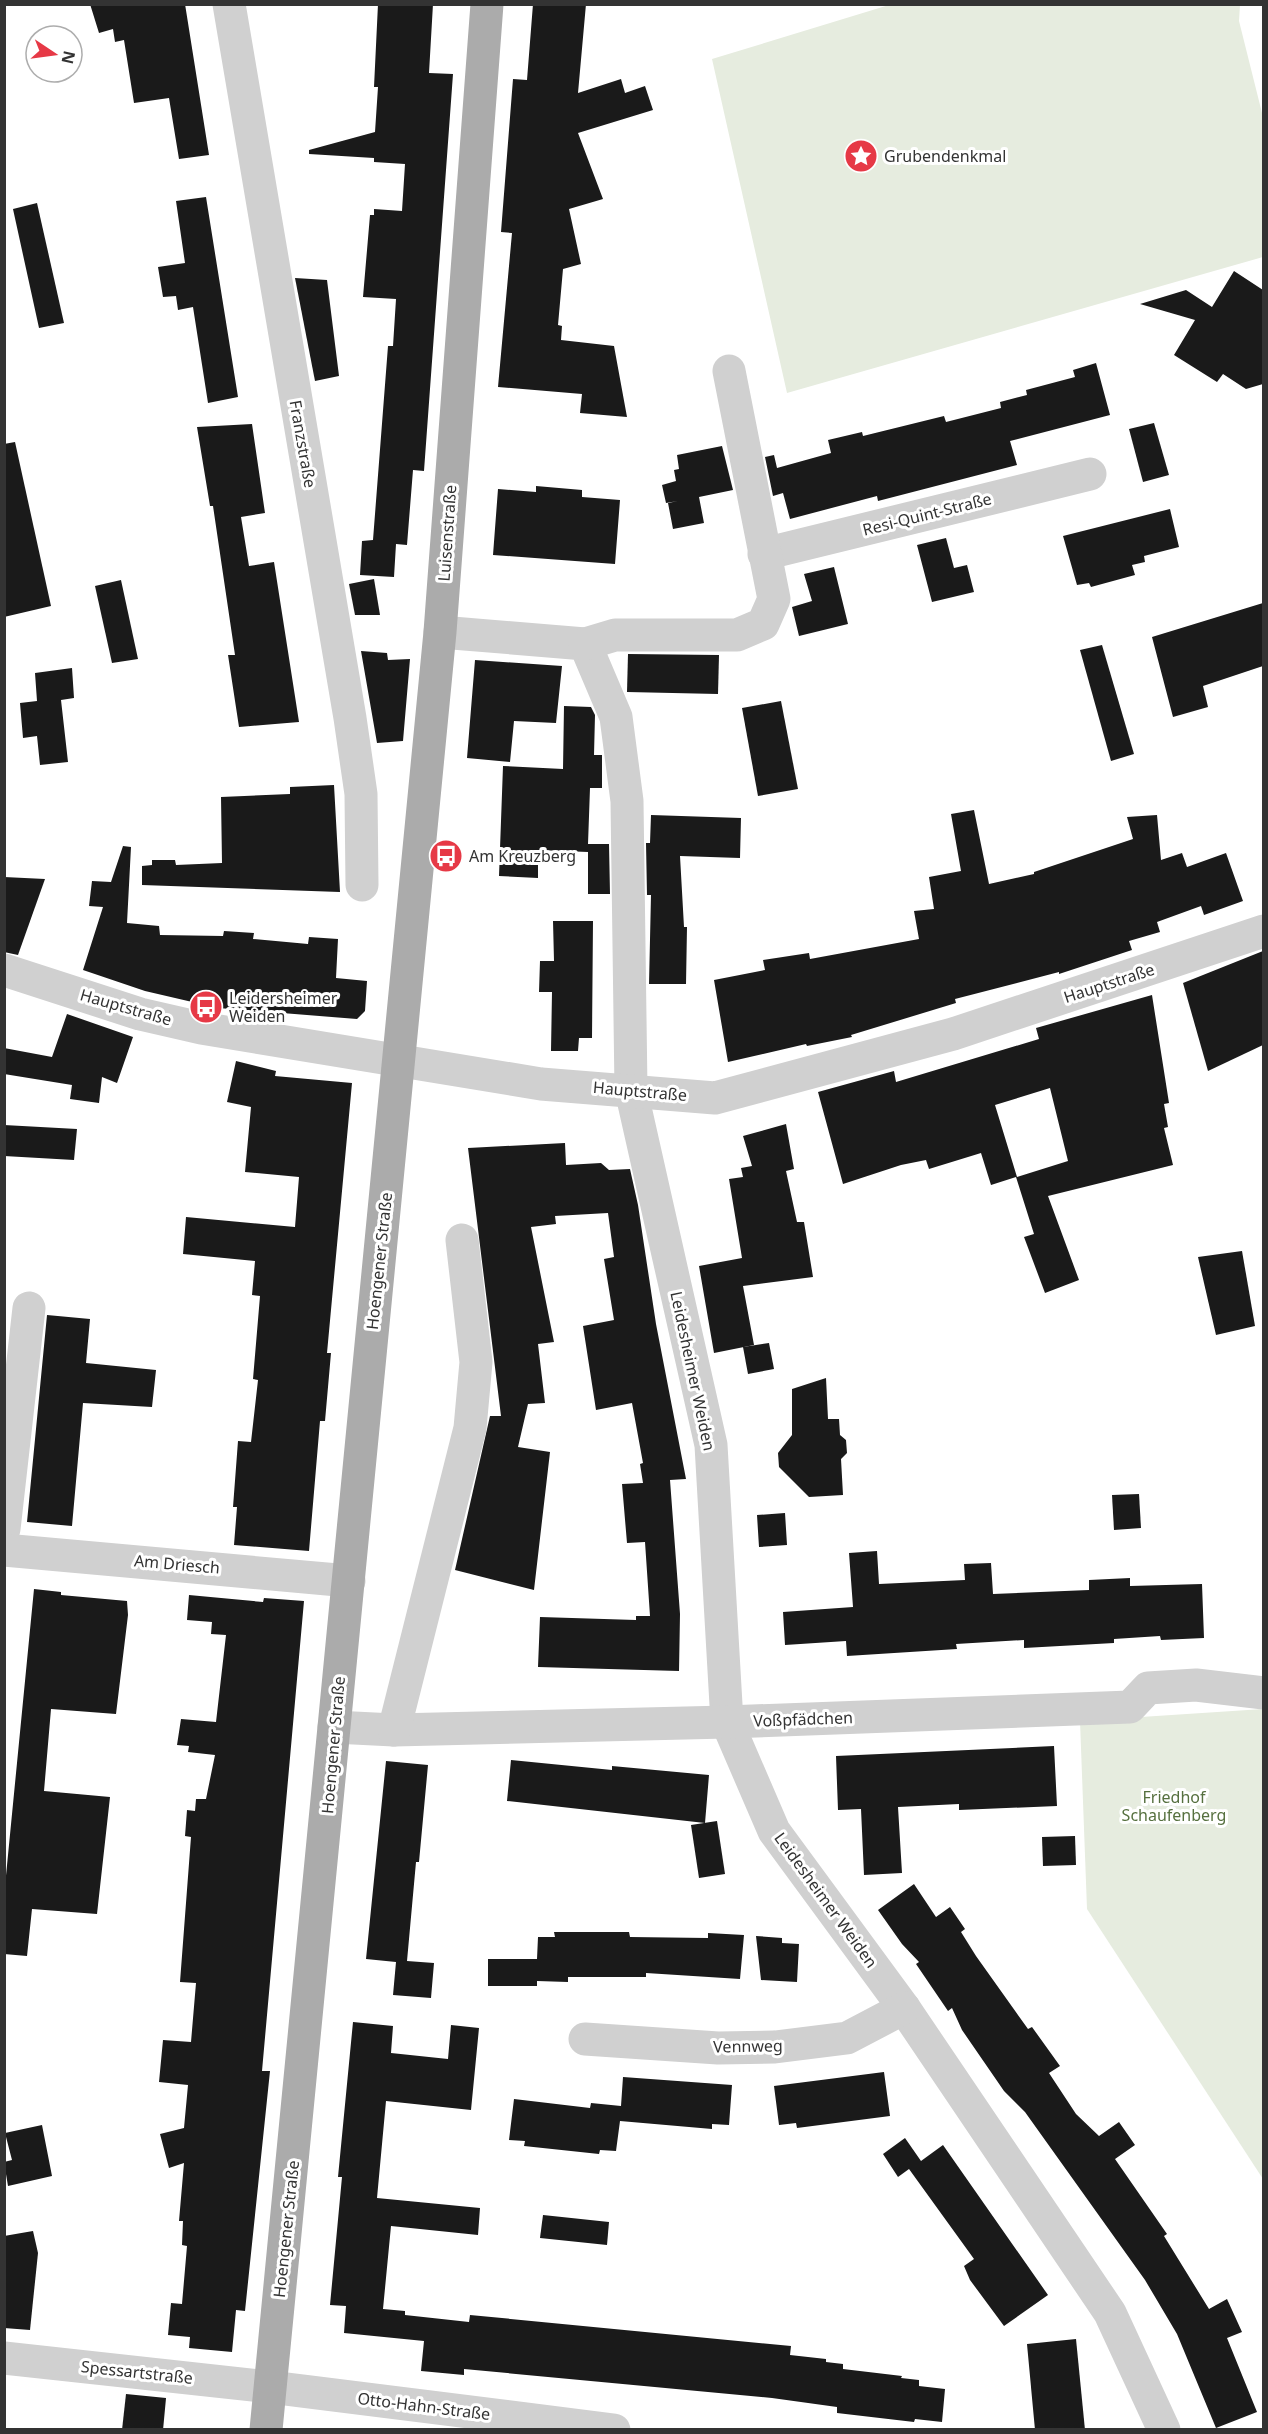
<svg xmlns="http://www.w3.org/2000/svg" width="1268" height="2434" viewBox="0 0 1268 2434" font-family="'Noto Sans',sans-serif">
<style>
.green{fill:#e6ecdf}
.building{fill:#1a1a1a;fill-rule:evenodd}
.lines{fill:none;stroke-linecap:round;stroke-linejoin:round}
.minor{stroke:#d0d0d0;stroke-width:33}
.major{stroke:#ababab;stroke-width:33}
.labels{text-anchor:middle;stroke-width:6;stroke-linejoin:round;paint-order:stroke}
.poi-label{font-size:16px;fill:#333;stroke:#fff;text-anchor:start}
.street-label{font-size:16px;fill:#333;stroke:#fff}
.park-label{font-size:16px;fill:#56703f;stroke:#fff}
</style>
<rect width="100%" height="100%" fill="#fff"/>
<g class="green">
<path d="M 889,5 L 1240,5 L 1239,21 L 1263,117 L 1263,257 L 787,393 L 712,59 Z"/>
<path d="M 1263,1709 L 1263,2179 L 1087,1909 L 1080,1721 Z"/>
</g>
<g class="building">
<path d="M 90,4 L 185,4 L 209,155 L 179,159 L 169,98 L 134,103 L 124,40 L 115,42 L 113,29 L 99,33 Z"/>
<path d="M 378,4 L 433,4 L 429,73 L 453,74 L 424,471 L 413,470 L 407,545 L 396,544 L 394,577 L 360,575 L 362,541 L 373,540 L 388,346 L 393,346 L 396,299 L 363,297 L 370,215 L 374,215 L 374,209 L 402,211 L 405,164 L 374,162 L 374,158 L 309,154 L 309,150 L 375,132 L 378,87 L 374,87 Z"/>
<path d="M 533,4 L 586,4 L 578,93 L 621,79 L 625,93 L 645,86 L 653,110 L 578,133 L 603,199 L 569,209 L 581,264 L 563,269 L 558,325 L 562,326 L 561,340 L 614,346 L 627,417 L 580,413 L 582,394 L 498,387 L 512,233 L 501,232 L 513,79 L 527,80 Z"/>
<path d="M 206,197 L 238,397 L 208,403 L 193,307 L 178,310 L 176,296 L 163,297 L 158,267 L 185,263 L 176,201 Z"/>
<path d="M 37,203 L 64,323 L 39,328 L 13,209 Z"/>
<path d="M 1234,271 L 1263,290 L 1263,384 L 1246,389 L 1223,374 L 1217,382 L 1174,355 L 1195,320 L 1140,304 L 1186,290 L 1212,307 Z"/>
<path d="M 295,278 L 327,280 L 339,376 L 315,381 Z"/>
<path d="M 1096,363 L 1110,415 L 1010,441 L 1017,465 L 878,501 L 877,496 L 790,519 L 783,493 L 773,496 L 765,457 L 774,455 L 777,468 L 831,453 L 828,440 L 862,432 L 863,436 L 944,416 L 946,422 L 1001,408 L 1000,402 L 1027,395 L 1026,390 L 1075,377 L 1073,370 Z"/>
<path d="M 1154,423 L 1169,475 L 1143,482 L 1129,429 Z"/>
<path d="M 252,424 L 265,513 L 241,517 L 249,566 L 274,562 L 299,722 L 239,727 L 228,655 L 235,655 L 213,506 L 210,506 L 197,427 Z"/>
<path d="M 15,442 L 51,606 L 4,617 L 4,444 Z"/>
<path d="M 722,446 L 733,490 L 699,497 L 704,523 L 673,529 L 668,503 L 678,501 L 666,503 L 662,485 L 676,481 L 674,470 L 679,469 L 677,455 Z"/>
<path d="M 536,486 L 582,490 L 582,497 L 620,500 L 615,564 L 493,555 L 498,489 L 536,492 Z"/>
<path d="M 1170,509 L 1179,547 L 1144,556 L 1145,562 L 1132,565 L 1135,575 L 1091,587 L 1089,583 L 1077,585 L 1063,536 Z"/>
<path d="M 946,538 L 954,568 L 967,565 L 974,592 L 932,602 L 917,545 Z"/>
<path d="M 834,567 L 848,624 L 799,636 L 792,607 L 812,601 L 804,574 Z"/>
<path d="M 374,579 L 380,615 L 355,615 L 349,584 Z"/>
<path d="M 121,580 L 138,659 L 112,663 L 95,586 Z"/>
<path d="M 1263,603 L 1263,666 L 1203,686 L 1208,707 L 1173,717 L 1152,637 Z"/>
<path d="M 1102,645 L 1134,754 L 1111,761 L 1080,650 Z"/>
<path d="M 361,651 L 387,653 L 388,660 L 410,659 L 403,741 L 377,743 Z"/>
<path d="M 628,654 L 719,655 L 718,694 L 627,692 Z"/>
<path d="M 475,660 L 562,666 L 556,723 L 514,721 L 510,762 L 467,758 Z"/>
<path d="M 72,668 L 74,698 L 61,700 L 68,762 L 40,765 L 37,736 L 23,738 L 20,703 L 37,701 L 35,673 Z"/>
<path d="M 781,701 L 798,789 L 758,796 L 742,708 Z"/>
<path d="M 564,706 L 591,707 L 595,715 L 594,755 L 602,755 L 602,788 L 590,788 L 588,844 L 609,844 L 610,894 L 588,894 L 588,849 L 588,852 L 538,850 L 538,878 L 499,876 L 503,766 L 563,769 Z"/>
<path d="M 334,785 L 340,892 L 142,885 L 142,866 L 152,865 L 152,860 L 175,860 L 176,865 L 222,863 L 221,797 L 290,794 L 290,787 Z"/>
<path d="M 974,810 L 989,884 L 1034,874 L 1034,872 L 1133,839 L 1127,817 L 1157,815 L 1161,860 L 1182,853 L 1187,867 L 1226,853 L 1243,901 L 1204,915 L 1201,906 L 1157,922 L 1160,932 L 1129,941 L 1132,950 L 1059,974 L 1059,972 L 955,999 L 956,1003 L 851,1035 L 852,1037 L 807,1046 L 806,1044 L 728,1062 L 714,980 L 765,970 L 763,960 L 809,953 L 810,959 L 919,939 L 914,911 L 934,909 L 929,877 L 961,871 L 951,814 Z"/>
<path d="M 651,815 L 741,818 L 740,858 L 680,856 L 684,927 L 687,927 L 686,984 L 649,984 L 651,895 L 647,895 L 646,843 L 650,843 Z"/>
<path d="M 123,846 L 131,847 L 127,923 L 159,926 L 160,935 L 223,936 L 224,931 L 254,933 L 253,939 L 308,944 L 309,937 L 338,939 L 336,978 L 367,981 L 365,1011 L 357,1019 L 218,1008 L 145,991 L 83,970 L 103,907 L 89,906 L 92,881 L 111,882 Z"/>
<path d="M 4,877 L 45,879 L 18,955 L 4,952 Z"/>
<path d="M 553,921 L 593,921 L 592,1038 L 579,1038 L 578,1051 L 551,1051 L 552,992 L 539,992 L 540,961 L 554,961 Z"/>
<path d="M 1263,951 L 1263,1045 L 1208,1071 L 1183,983 Z"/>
<path d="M 1152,995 L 1169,1103 L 1164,1104 L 1168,1127 L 1164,1128 L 1173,1165 L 1048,1196 L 1079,1280 L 1045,1293 L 1024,1237 L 1034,1234 L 1016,1177 L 991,1185 L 981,1153 L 929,1169 L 926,1160 L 901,1165 L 843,1184 L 818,1092 L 894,1071 L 896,1082 L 1039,1039 L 1036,1028 ZM 1050,1088 L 1068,1161 L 1017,1177 L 995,1105 Z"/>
<path d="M 67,1014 L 133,1037 L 117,1083 L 102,1077 L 99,1103 L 70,1099 L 72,1085 L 4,1074 L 4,1048 L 52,1057 Z"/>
<path d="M 236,1061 L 276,1071 L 275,1076 L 352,1083 L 327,1353 L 331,1353 L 325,1421 L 320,1421 L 309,1551 L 234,1545 L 237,1507 L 233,1507 L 238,1441 L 251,1442 L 258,1380 L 253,1379 L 260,1296 L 252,1295 L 255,1261 L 183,1254 L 186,1217 L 295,1227 L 299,1177 L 245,1172 L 251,1107 L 227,1102 Z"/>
<path d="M 786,1124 L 794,1169 L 786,1171 L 797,1222 L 804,1222 L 813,1277 L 743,1286 L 754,1345 L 714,1353 L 699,1266 L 742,1258 L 729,1179 L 743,1177 L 741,1168 L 752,1166 L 743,1136 Z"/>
<path d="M 4,1125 L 77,1129 L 74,1160 L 4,1156 Z"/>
<path d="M 565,1143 L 566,1165 L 601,1163 L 609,1170 L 630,1169 L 638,1205 L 656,1324 L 686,1479 L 670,1480 L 680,1614 L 679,1671 L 538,1667 L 540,1617 L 636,1620 L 636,1616 L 650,1616 L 645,1542 L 627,1543 L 622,1484 L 643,1483 L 640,1464 L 643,1463 L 632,1403 L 596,1410 L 583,1326 L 614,1320 L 604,1259 L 614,1257 L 608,1213 L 555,1216 L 556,1224 L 531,1227 L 554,1342 L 538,1344 L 545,1403 L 528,1404 L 518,1447 L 550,1452 L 534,1590 L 455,1570 L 490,1416 L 501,1416 L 468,1148 Z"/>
<path d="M 1242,1251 L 1255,1326 L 1216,1335 L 1198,1257 Z"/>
<path d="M 47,1315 L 90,1319 L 86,1363 L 156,1370 L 152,1407 L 83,1403 L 72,1526 L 27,1522 Z"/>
<path d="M 769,1343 L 774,1369 L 748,1374 L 743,1347 Z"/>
<path d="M 826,1378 L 828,1419 L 839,1419 L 840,1435 L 846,1440 L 847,1453 L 841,1459 L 843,1495 L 809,1497 L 779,1467 L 778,1453 L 792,1435 L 792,1389 Z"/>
<path d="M 1139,1494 L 1141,1528 L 1114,1530 L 1112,1495 Z"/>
<path d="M 785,1513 L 787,1545 L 759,1547 L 757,1515 Z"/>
<path d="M 877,1551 L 879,1584 L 965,1580 L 964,1564 L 991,1563 L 993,1594 L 1089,1590 L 1089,1580 L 1130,1578 L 1130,1586 L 1202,1584 L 1204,1638 L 1161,1640 L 1160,1636 L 1114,1639 L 1114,1643 L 1024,1648 L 1024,1640 L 956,1644 L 957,1649 L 847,1656 L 846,1641 L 785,1645 L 783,1612 L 853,1607 L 849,1553 Z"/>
<path d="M 34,1589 L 61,1592 L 61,1595 L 127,1601 L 128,1615 L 116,1714 L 51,1709 L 44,1791 L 110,1797 L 97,1914 L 32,1909 L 27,1956 L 4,1954 L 4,1896 Z"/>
<path d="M 189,1595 L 263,1602 L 264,1598 L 304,1601 L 262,2071 L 270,2071 L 245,2311 L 236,2310 L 232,2352 L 189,2348 L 190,2337 L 168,2335 L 171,2303 L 182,2304 L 187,2246 L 182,2245 L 183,2221 L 179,2221 L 184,2163 L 169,2168 L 160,2134 L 184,2128 L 188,2085 L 159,2082 L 163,2040 L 191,2042 L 196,1983 L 180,1982 L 191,1837 L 185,1836 L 187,1810 L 195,1811 L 196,1799 L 206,1799 L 215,1755 L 188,1752 L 189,1746 L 177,1745 L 181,1719 L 216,1722 L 226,1635 L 211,1634 L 212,1622 L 187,1620 Z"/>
<path d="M 1054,1746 L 1057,1806 L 959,1810 L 959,1804 L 898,1807 L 902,1873 L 864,1875 L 861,1809 L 838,1810 L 836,1756 Z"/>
<path d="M 511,1760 L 612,1770 L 612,1766 L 709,1775 L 705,1823 L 507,1801 Z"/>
<path d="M 386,1761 L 428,1765 L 419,1862 L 416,1862 L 407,1961 L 434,1963 L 431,1998 L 393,1995 L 396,1962 L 366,1959 Z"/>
<path d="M 717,1821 L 725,1874 L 699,1878 L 691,1825 Z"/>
<path d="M 1075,1836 L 1076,1865 L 1043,1866 L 1042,1837 Z"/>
<path d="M 914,1884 L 936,1917 L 950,1907 L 965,1929 L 961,1932 L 976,1956 L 1028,2029 L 1032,2027 L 1060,2066 L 1049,2073 L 1076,2114 L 1099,2136 L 1119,2122 L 1135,2145 L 1115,2159 L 1167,2234 L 1164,2236 L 1209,2309 L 1227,2299 L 1242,2332 L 1227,2338 L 1257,2412 L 1216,2428 L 1177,2334 L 1145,2280 L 1025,2112 L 1004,2091 L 962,2030 L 952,2008 L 948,2011 L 916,1964 L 919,1962 L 902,1944 L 878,1910 Z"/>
<path d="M 554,1932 L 629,1932 L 630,1937 L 708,1938 L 708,1933 L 744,1935 L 740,1979 L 646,1973 L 646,1977 L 568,1977 L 568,1982 L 537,1981 L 537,1986 L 488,1986 L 488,1959 L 537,1959 L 538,1937 L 555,1937 Z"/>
<path d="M 756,1936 L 782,1938 L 782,1943 L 799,1944 L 797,1982 L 761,1980 Z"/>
<path d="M 353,2022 L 393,2026 L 391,2053 L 448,2059 L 451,2025 L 479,2028 L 471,2110 L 386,2101 L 377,2198 L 480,2208 L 478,2235 L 391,2226 L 383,2309 L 405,2311 L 405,2315 L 469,2322 L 470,2315 L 791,2346 L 790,2355 L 826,2359 L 826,2362 L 843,2364 L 843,2369 L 902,2376 L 901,2378 L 919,2380 L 919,2386 L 945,2389 L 942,2422 L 915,2419 L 914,2422 L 837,2413 L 837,2407 L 772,2398 L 464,2369 L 464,2375 L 421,2371 L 424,2341 L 344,2333 L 346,2306 L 330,2305 L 342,2177 L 338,2177 Z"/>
<path d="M 884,2072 L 890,2116 L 797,2128 L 796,2123 L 779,2125 L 774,2086 Z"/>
<path d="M 623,2077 L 732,2085 L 729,2125 L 712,2124 L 712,2129 L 620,2121 L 616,2151 L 600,2150 L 599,2154 L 524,2146 L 525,2141 L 509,2140 L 514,2099 L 590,2108 L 591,2103 L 621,2106 Z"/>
<path d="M 42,2125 L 52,2176 L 8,2186 L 4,2162 L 12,2160 L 5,2133 Z"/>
<path d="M 905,2138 L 921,2161 L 943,2145 L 1048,2295 L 1004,2326 L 970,2280 L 964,2266 L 974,2259 L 909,2169 L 898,2177 L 883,2154 Z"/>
<path d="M 543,2215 L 609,2222 L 607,2245 L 540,2238 Z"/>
<path d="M 33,2231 L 38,2253 L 30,2330 L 4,2328 L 4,2236 Z"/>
<path d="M 1076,2339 L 1085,2430 L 1035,2430 L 1027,2344 Z"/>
<path d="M 126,2394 L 166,2398 L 163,2430 L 122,2430 Z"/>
</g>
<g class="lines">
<g class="minor">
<path d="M 229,4 L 350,718 L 361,794 L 362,885"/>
<path d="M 764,554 L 1090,474"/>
<path d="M 440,632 L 585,644 L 616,717 L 627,801 L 631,1090 L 711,1445 L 727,1722 L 774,1831 L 904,2008 L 1110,2313 L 1164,2430"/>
<path d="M 585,644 L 615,635 L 737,635 L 763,624 L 774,599 L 729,371"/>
<path d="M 4,970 L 140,1014 L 201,1028 L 541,1084 L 715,1098 L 953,1034 L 1264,931"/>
<path d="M 4,1529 L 29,1308"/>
<path d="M 4,1550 L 349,1581"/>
<path d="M 334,1727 L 394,1730 L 727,1722 L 1130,1707 L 1148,1688 L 1196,1685 L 1264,1693"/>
<path d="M 394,1730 L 470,1428 L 476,1362 L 462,1240"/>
<path d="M 585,2039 L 718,2048 L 775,2047 L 847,2038 L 904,2008"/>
<path d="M 4,2358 L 270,2387 L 614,2430"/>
</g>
<path class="major" d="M 266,2430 L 440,632 L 487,4"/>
</g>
<defs>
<g id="sight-disc" transform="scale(1.725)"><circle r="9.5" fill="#e63946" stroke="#fff"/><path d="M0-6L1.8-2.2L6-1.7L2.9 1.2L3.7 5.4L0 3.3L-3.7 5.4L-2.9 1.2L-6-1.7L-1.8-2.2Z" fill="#fff"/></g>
<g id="bus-disc" transform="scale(1.725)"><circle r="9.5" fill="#e63946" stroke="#fff"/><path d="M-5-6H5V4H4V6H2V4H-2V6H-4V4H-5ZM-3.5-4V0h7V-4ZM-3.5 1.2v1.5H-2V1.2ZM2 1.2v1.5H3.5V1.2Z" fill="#fff"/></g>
</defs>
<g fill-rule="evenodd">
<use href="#sight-disc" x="861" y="156"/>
<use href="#bus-disc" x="446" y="856"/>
<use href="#bus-disc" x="206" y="1007"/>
</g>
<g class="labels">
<g class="poi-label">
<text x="884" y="162">Grubendenkmal</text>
<text x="469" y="862">Am Kreuzberg</text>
<text x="229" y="1004">Leidersheimer<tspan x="229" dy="18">Weiden</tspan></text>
</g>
<g class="street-label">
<text transform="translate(303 444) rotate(80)" y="6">Franzstraße</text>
<text transform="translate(927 514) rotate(-14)" y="6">Resi-Quint-Straße</text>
<text transform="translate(447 533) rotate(-86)" y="6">Luisenstraße</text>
<text transform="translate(1109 983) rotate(-18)" y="6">Hauptstraße</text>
<text transform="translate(126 1007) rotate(16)" y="6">Hauptstraße</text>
<text transform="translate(640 1091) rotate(5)" y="6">Hauptstraße</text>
<text transform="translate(379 1261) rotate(-84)" y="6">Hoengener Straße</text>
<text transform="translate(693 1371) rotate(78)" y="6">Leidesheimer Weiden</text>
<text transform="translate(177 1564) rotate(5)" y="6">Am Driesch</text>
<text transform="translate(803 1719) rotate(-2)" y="6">Voßpfädchen</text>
<text transform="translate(333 1745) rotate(-85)" y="6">Hoengener Straße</text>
<text transform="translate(826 1900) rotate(54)" y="6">Leidesheimer Weiden</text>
<text transform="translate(748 2046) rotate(-1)" y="6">Vennweg</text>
<text transform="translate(286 2229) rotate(-84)" y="6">Hoengener Straße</text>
<text transform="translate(137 2372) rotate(6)" y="6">Spessartstraße</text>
<text transform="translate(424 2406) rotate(7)" y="6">Otto-Hahn-Straße</text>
</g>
<g class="park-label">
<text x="1174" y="1803">Friedhof<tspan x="1174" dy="18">Schaufenberg</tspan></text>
</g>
</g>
<rect width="1268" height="2434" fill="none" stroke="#333333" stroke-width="12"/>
<g transform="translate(54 54) rotate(103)"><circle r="28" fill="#ffffff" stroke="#adadad" stroke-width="1.5"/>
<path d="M0-4.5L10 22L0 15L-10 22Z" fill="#e63946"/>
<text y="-9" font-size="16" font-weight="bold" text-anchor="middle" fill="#333333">N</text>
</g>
</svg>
